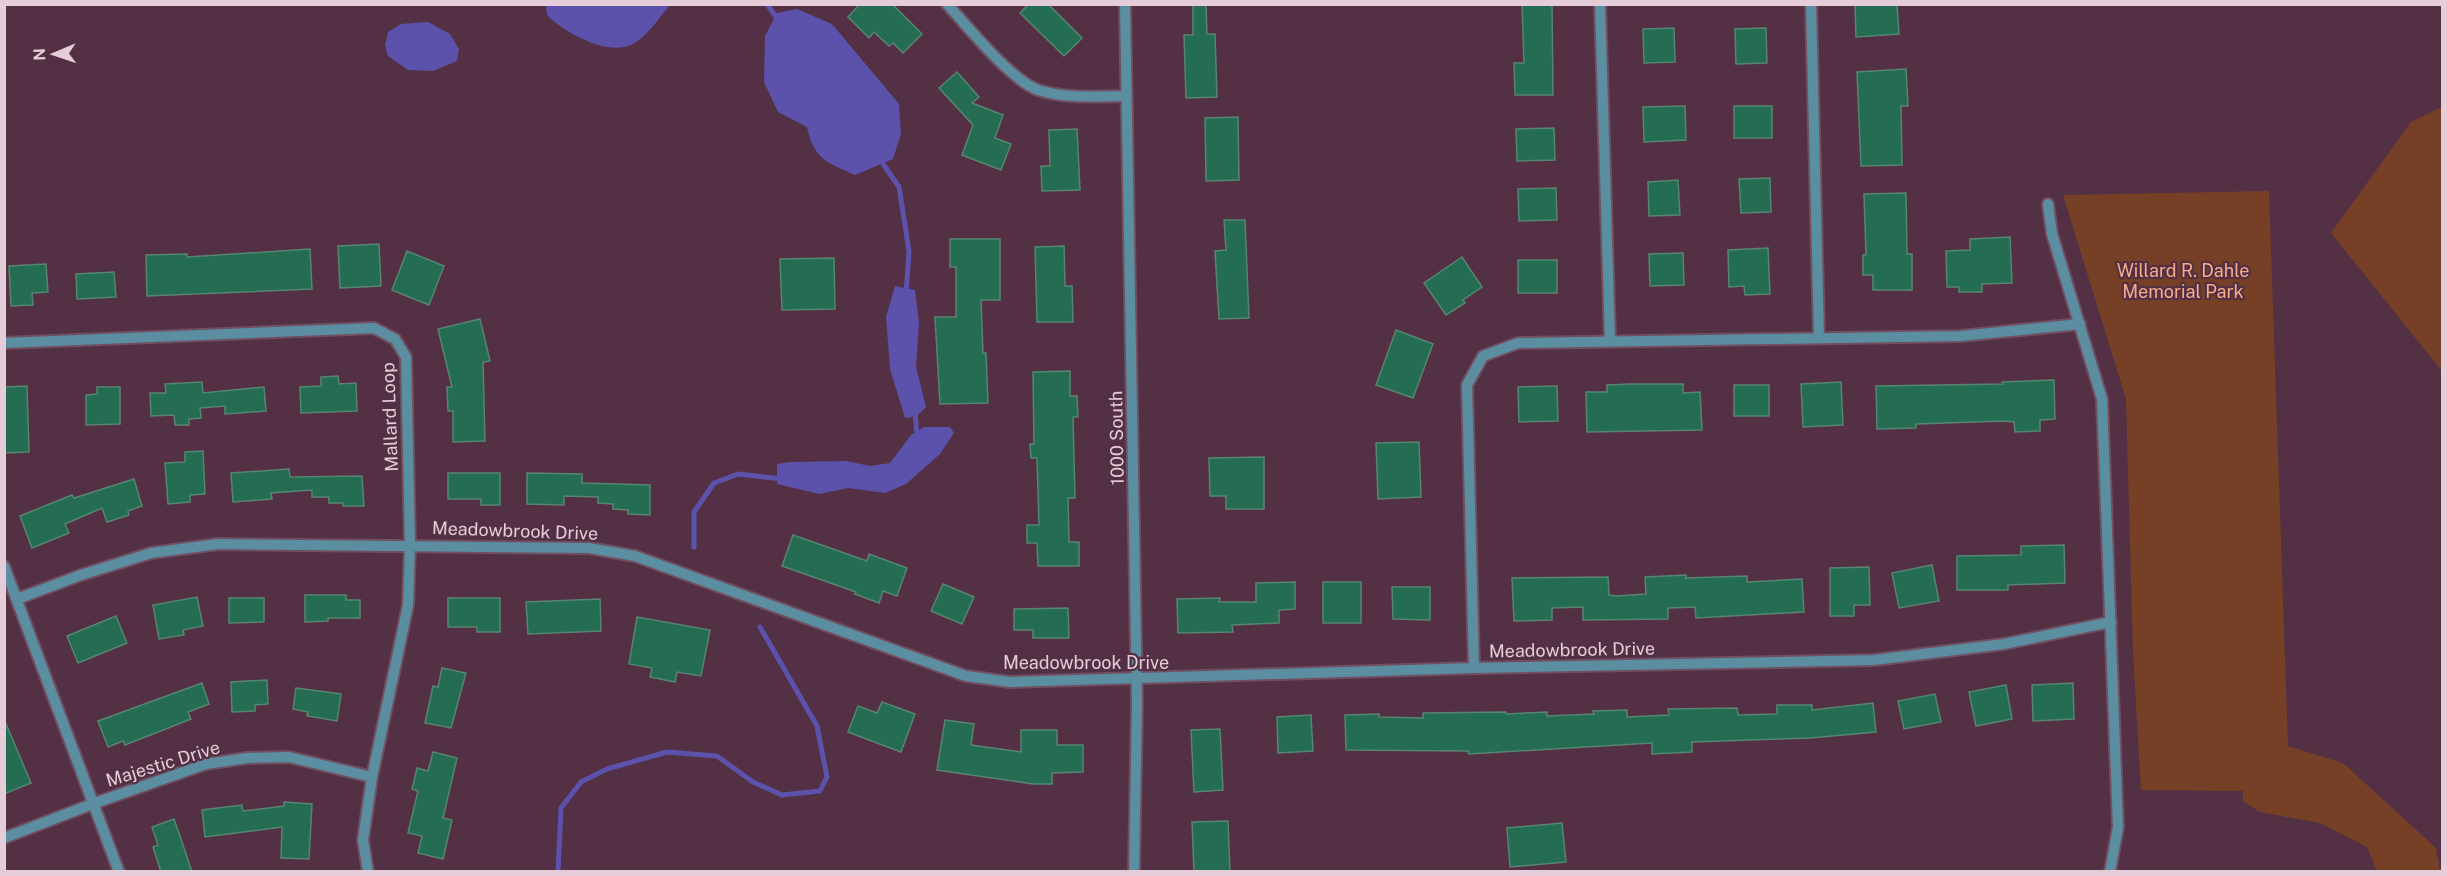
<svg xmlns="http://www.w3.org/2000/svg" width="2447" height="876" viewBox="0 0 2447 876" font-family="'Public Sans',sans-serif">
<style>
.green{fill:#754026}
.water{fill:#5d52ab}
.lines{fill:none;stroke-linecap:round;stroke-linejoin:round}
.stream{stroke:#5d52ab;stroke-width:5}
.building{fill:#246c52;stroke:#578571;stroke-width:1.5}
.minor-casing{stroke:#704f62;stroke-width:14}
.minor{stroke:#5c8ea2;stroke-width:10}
.labels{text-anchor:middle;stroke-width:4.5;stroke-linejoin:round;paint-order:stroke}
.park-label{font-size:18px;fill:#f7ac89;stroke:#533044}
.street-label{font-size:18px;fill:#e4cdd9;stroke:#533044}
</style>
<rect width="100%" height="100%" fill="#533044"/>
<g class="green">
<path d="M 2442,107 L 2442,371 L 2331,233 L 2411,122 Z"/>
<path d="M 2269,191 L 2288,746 L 2343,763 L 2436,848 L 2440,871 L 2377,871 L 2367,847 L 2320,823 L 2260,812 L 2243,801 L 2243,791 L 2141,790 L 2133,653 L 2126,399 L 2063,195 Z"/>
</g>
<g class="water">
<path d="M 546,5 L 546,4 L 670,5 C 659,18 647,37 631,45 C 606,56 564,32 547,15 Z"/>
<path d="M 797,9 L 832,24 L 899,104 L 901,134 L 893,159 L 855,175 C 826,162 814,159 807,127 L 778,112 L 764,82 L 765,36 L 777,13 Z"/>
<path d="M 428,22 L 450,34 L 459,49 L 457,61 L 433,71 L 408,70 L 388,56 L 385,45 L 388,32 L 401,24 Z"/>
<path d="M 895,286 L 915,290 L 919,323 L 916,367 L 926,407 L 917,416 L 905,418 L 890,369 L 886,317 Z"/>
<path d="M 924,427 L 950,427 L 954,433 L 940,454 L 906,484 L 885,493 L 848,488 L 819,494 L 777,484 L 777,464 L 790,462 L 846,461 L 870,466 L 890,463 L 911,435 Z"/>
</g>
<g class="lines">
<g class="stream">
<path d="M 767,4 L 778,20"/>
<path d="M 879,158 L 899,187 L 909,251 L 906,295"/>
<path d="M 915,411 L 917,437"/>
<path d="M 694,547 L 694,512 L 714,483 L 738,474 L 783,479"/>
<path d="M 558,872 L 561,808 L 581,782 L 607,769 L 667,752 L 717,756 L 753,782 L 782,795 L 820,791 L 827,777 L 817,726 L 760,627"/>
</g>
</g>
<g class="building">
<path d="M 860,4 L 892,4 L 922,34 L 903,53 L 893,43 L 889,46 L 874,32 L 869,38 L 848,17 Z"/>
<path d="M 1029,4 L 1048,4 L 1082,38 L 1064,56 L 1020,13 Z"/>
<path d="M 1193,4 L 1206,4 L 1207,34 L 1215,34 L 1217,97 L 1186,98 L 1184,35 L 1193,35 Z"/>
<path d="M 1522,4 L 1552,4 L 1553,95 L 1515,95 L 1514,63 L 1524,63 Z"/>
<path d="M 1855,4 L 1897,4 L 1899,34 L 1856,37 Z"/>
<path d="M 1674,28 L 1675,62 L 1644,63 L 1643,29 Z"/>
<path d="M 1766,28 L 1767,63 L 1736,64 L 1735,29 Z"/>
<path d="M 1906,69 L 1908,106 L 1901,106 L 1902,165 L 1861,166 L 1857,72 Z"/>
<path d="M 957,72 L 979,97 L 972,103 L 1003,115 L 995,138 L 1011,144 L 1001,170 L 962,155 L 973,125 L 939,88 Z"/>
<path d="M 1685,106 L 1686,140 L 1644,142 L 1643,107 Z"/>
<rect x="1734" y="106" width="38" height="32"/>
<path d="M 1238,117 L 1239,180 L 1206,181 L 1205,118 Z"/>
<path d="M 1554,128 L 1555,160 L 1517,161 L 1516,129 Z"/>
<path d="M 1077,129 L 1080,190 L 1042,191 L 1041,166 L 1050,166 L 1049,130 Z"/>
<path d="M 1770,178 L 1771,212 L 1741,213 L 1739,179 Z"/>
<path d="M 1678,180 L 1680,215 L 1649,216 L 1648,182 Z"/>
<path d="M 1556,188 L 1557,220 L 1519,221 L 1518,189 Z"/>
<path d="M 1906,193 L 1907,254 L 1912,254 L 1912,290 L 1873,290 L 1873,275 L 1863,275 L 1863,255 L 1866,255 L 1864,194 Z"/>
<path d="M 1224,220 L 1245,220 L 1249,318 L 1219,319 L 1215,251 L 1226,250 Z"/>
<path d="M 2010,237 L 2012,283 L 1982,284 L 1982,292 L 1959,292 L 1959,287 L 1947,287 L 1946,251 L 1970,250 L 1970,239 Z"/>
<path d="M 950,239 L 1000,239 L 1000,300 L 981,300 L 983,353 L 986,353 L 988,403 L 940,404 L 935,317 L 956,317 L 956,267 L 950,267 Z"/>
<path d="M 379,244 L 381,286 L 340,288 L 338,246 Z"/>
<path d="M 1064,246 L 1065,286 L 1072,286 L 1073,322 L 1037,322 L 1035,247 Z"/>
<path d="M 1768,248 L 1770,294 L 1745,295 L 1744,286 L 1729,287 L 1728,250 Z"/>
<path d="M 310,249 L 312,289 L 147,296 L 146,255 L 187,254 L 187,257 Z"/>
<path d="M 407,251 L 444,266 L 429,305 L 392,290 Z"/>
<path d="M 1683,253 L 1684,285 L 1650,286 L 1649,254 Z"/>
<path d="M 1462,257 L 1482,287 L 1463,300 L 1465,303 L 1446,315 L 1424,283 Z"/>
<path d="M 834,258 L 835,309 L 782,310 L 780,259 Z"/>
<rect x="1518" y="260" width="39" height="33"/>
<path d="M 46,264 L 48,292 L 32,293 L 33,305 L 11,306 L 9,266 Z"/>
<path d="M 114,272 L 116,297 L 77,299 L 76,274 Z"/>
<path d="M 480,319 L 490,361 L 483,362 L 485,441 L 453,442 L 453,411 L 448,411 L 447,387 L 452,387 L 438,329 Z"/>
<path d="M 1396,330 L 1433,344 L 1413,398 L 1376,385 Z"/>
<path d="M 1070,371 L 1070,396 L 1077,396 L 1078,417 L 1073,417 L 1075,498 L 1068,498 L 1069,542 L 1079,542 L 1079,566 L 1038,566 L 1037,543 L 1027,543 L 1027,525 L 1039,525 L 1037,458 L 1031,458 L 1030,444 L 1034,444 L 1033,372 Z"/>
<path d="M 338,376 L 339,384 L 356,383 L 357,411 L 301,413 L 300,387 L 321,386 L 321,377 Z"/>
<path d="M 2054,380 L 2055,419 L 2040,420 L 2040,431 L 2015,432 L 2014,422 L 2004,421 L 1916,424 L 1916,428 L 1877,429 L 1876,386 L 2003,384 L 2002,382 Z"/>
<path d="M 202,382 L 203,393 L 264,387 L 266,411 L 225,414 L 225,406 L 200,408 L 201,418 L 189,419 L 189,425 L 175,425 L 174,415 L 151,416 L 150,393 L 166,393 L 165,384 Z"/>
<path d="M 1841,382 L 1843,425 L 1803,427 L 1801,384 Z"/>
<path d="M 1631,384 L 1683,384 L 1683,393 L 1700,392 L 1702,430 L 1587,432 L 1586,392 L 1607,392 L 1607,385 Z"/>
<rect x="1734" y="385" width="35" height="31"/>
<path d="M 27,386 L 29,452 L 4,453 L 4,387 Z"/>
<path d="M 1557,386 L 1558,421 L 1519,422 L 1518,387 Z"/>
<path d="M 97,387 L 120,387 L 120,424 L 86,425 L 86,395 L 97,394 Z"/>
<path d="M 1419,442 L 1421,497 L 1378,499 L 1376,443 Z"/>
<path d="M 203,451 L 205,494 L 190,495 L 190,502 L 168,504 L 165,463 L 185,462 L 185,452 Z"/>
<path d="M 1264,457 L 1264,509 L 1226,509 L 1226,496 L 1210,496 L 1209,458 Z"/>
<path d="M 289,469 L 290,477 L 362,476 L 364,506 L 343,506 L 343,503 L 329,503 L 329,497 L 312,497 L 312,490 L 271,493 L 272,499 L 233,502 L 231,473 Z"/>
<path d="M 448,473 L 500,473 L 500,505 L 481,505 L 481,499 L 448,499 Z"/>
<path d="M 527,473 L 582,474 L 582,483 L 650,485 L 650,515 L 628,514 L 628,510 L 613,509 L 613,504 L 598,503 L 598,497 L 564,496 L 564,505 L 527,504 Z"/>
<path d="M 134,479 L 142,506 L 128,511 L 129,515 L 107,522 L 102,508 L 65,524 L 69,533 L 32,548 L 20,516 L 72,495 L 74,498 Z"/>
<path d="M 793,535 L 867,561 L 869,554 L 907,568 L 897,596 L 883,591 L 879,603 L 855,594 L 856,592 L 782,566 Z"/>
<path d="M 2064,545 L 2065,583 L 2008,585 L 2008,590 L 1957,590 L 1957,556 L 2021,555 L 2021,546 Z"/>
<path d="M 1932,565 L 1939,601 L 1899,608 L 1892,573 Z"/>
<path d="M 1869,567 L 1870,605 L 1854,605 L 1854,616 L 1830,616 L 1830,568 Z"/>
<path d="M 1686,575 L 1686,578 L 1747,576 L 1747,582 L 1802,579 L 1804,612 L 1696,618 L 1695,607 L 1668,608 L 1668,619 L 1583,620 L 1583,607 L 1552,608 L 1552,620 L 1514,621 L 1512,578 L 1608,577 L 1609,595 L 1616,596 L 1646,594 L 1645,577 Z"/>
<path d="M 1295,582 L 1295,609 L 1279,610 L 1279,623 L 1232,625 L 1233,632 L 1178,633 L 1177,599 L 1220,598 L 1219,602 L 1256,602 L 1256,583 Z"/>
<rect x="1323" y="582" width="38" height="41"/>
<path d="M 943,584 L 974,597 L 962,624 L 931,611 Z"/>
<path d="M 1392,587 L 1430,587 L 1430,620 L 1393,619 Z"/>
<path d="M 305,595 L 346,595 L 346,600 L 360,600 L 360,618 L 328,618 L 328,621 L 305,622 Z"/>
<path d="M 197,597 L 203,626 L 183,630 L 184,635 L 159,639 L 153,605 Z"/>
<path d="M 229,598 L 264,598 L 264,622 L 229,623 Z"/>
<path d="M 448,598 L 500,598 L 500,632 L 477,632 L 477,627 L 448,627 Z"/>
<path d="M 600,599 L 601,631 L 528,634 L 526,602 Z"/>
<path d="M 1068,608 L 1069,638 L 1033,638 L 1033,630 L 1014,630 L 1014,609 Z"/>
<path d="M 116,616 L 127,643 L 78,663 L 67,636 Z"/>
<path d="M 637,617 L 710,630 L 701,676 L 677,672 L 675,682 L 650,677 L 652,668 L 629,664 Z"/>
<path d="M 442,668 L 466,673 L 451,728 L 425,723 L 433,686 L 438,687 Z"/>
<path d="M 267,680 L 268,704 L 255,705 L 255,711 L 232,712 L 231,682 Z"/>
<path d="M 202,683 L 209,704 L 188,712 L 191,719 L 125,745 L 123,741 L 108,747 L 98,721 Z"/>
<path d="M 2073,683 L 2074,719 L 2033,721 L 2032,685 Z"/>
<path d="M 2006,685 L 2012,719 L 1976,726 L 1969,692 Z"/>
<path d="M 296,688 L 341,694 L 337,721 L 307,716 L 308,712 L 293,709 Z"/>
<path d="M 1935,694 L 1941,722 L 1904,729 L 1898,701 Z"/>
<path d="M 882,702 L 915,714 L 901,752 L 848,732 L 858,706 L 877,713 Z"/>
<path d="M 1873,703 L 1876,732 L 1810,738 L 1692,742 L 1692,752 L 1652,754 L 1652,743 L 1469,754 L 1468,751 L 1346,750 L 1345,715 L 1379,714 L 1379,717 L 1423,718 L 1423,713 L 1506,712 L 1506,714 L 1547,712 L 1547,716 L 1594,714 L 1593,711 L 1627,710 L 1627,717 L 1669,715 L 1668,709 L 1737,708 L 1738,715 L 1777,714 L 1777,705 L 1812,705 L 1812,710 Z"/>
<path d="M 1311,715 L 1313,751 L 1278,753 L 1277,717 Z"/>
<path d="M 4,719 L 31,783 L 4,794 Z"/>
<path d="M 945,720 L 974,724 L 971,745 L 1021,752 L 1021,730 L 1057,730 L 1057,745 L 1083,745 L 1083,772 L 1052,773 L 1052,784 L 1033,784 L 937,770 Z"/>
<path d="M 1220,729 L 1223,790 L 1194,792 L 1191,730 Z"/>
<path d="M 433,752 L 457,758 L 443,818 L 452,820 L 443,859 L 418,853 L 422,836 L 408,833 L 418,791 L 412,789 L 417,768 L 428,771 Z"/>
<path d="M 284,802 L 312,804 L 309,859 L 281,858 L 282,827 L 205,837 L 202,810 L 242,805 L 243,811 L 284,806 Z"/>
<path d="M 174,819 L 179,833 L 192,872 L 161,872 L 153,847 L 158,845 L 152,827 Z"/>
<path d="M 1228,821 L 1230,872 L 1194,872 L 1192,822 Z"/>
<path d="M 1562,823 L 1566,862 L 1510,867 L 1507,828 Z"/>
</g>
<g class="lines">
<g class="minor-casing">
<g id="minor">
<path d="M 947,4 C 968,27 1011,80 1038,90 C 1066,99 1098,96 1126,96"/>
<path d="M 1125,4 L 1137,703 L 1134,872"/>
<path d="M 1600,4 L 1610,341"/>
<path d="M 1811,4 L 1819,338"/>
<path d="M 2048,204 L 2052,234 L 2102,399 L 2118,827 L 2110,872"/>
<path d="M 4,343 L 374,328 L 395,339 L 406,357 L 410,545 L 408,605 L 372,777 L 363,840 L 368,872"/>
<path d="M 4,566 L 119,872"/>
<path d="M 17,599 L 81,575 L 151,553 L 218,544 L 589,548 L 635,556 L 966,676 L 1010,682 L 1474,668 L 1874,660 L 2004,644 L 2111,622"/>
<path d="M 1474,668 L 1467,385 L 1483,356 L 1518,343 L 1961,336 L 2080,324"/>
<path d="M 4,838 L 95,803 L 206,764 L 247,758 L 289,757 L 372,777"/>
</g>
</g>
<use href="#minor" class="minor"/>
</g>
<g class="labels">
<g class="park-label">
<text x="2183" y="277">Willard R. Dahle<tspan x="2183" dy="21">Memorial Park</tspan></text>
</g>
<g class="street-label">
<text transform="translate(390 417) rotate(-92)" y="6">Mallard Loop</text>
<text transform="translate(1117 438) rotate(-91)" y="6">1000 South</text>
<text transform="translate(515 531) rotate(2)" y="6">Meadowbrook Drive</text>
<text transform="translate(1572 650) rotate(-1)" y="6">Meadowbrook Drive</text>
<text x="1086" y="669">Meadowbrook Drive</text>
<text transform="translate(163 764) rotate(-17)" y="6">Majestic Drive</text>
</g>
</g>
<rect width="2447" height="876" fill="none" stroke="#e4cdd9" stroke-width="12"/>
<g transform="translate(54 54) rotate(268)" stroke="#533044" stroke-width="4.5" paint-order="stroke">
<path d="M0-4.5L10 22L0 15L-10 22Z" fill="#e4cdd9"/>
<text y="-9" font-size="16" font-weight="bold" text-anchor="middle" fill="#e4cdd9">N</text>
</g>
</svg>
